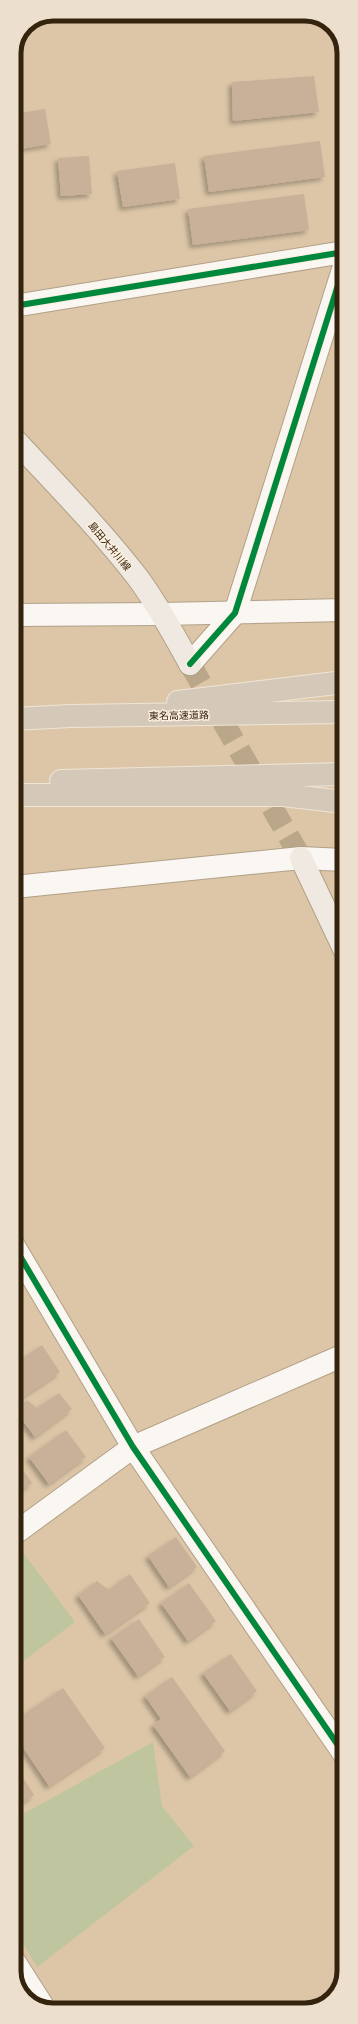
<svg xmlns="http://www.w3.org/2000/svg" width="358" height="2024" viewBox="0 0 358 2024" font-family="'DejaVu Sans','Noto Sans JP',sans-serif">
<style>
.green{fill:#bfc69f}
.building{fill:#c9b098;filter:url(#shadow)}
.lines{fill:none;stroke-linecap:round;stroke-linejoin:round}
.secondary-tunnel{stroke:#baa688;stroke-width:22;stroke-dasharray:22 11;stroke-linecap:butt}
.street-casing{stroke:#b1a087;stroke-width:24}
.secondary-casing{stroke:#b1a087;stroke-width:24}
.highway-casing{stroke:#efe5d7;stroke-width:24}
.street{stroke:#faf6f2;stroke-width:22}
.secondary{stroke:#efe9e1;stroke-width:22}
.highway{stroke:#d4c9b8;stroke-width:22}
.cycleway-casing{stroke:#fcefdf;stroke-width:8}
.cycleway{stroke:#00873e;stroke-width:6}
.labels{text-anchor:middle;stroke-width:3;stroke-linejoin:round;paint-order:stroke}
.street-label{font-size:10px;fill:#34240d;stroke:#fcefdf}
.rim{fill:none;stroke:#34240d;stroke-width:5}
</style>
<defs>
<filter id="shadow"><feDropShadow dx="-3.5" dy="3.5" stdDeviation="2" flood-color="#0004"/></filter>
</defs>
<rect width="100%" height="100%" fill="#dcc6a7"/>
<g class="green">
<path d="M 19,1547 L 75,1622 L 14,1668 L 14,1551 Z"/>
<path d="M 153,1742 L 162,1806 L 194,1846 L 37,1967 L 14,1928 L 14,1819 Z"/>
</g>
<g class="building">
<path d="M 314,76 L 319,112 L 233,121 L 232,82 Z"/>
<path d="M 45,109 L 51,144 L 14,150 L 14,114 Z"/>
<path d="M 320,141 L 325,177 L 209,192 L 204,156 Z"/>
<path d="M 89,156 L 92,194 L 61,196 L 58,158 Z"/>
<path d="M 175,163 L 180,199 L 123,207 L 117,171 Z"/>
<path d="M 304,194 L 309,230 L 193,245 L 188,209 Z"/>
<path d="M 42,1345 L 60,1372 L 14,1403 L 14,1364 Z"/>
<path d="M 59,1393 L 72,1409 L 35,1437 L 14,1409 L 27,1400 L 37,1408 Z"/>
<path d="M 66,1430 L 86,1457 L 49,1484 L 29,1457 Z"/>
<path d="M 14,1457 L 32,1483 L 14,1496 Z"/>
<path d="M 176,1537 L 197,1567 L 169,1587 L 148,1556 Z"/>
<path d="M 130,1574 L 150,1603 L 105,1634 L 78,1595 L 97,1581 L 109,1590 Z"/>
<path d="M 189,1583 L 216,1621 L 188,1641 L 161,1603 Z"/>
<path d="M 139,1619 L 165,1657 L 138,1676 L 111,1638 Z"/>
<path d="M 231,1654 L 257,1691 L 230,1711 L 203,1673 Z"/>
<path d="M 172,1677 L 225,1751 L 190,1777 L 153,1725 L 161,1719 L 145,1696 Z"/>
<path d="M 63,1688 L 105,1748 L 49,1786 L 14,1734 L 14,1721 Z"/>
<path d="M 14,1763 L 34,1795 L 14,1808 Z"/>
</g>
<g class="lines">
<path class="secondary-tunnel" d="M 190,664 L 301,858"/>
<g class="street-casing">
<g id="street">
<path d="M 14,306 L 344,252"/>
<path d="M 14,615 L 162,614 L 344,610"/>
<path d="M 190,664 L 235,613 L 344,266"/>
<path d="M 14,887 L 301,858 L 344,860"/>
<path d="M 14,1246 L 133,1447 L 344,1754"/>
<path d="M 14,1534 L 133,1447 L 344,1355"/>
<path d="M 14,1961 L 44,2008"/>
</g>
</g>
<g class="secondary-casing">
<g id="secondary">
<path d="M 14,439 C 56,484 100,529 138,578 C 158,605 174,635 190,664"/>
<path d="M 301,858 L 344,949"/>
</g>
</g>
<g class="highway-casing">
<g id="highway">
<path d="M 178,702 L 344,682"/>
<path d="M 14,719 L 70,716 L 344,712"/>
<path d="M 61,781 L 344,774"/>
<path d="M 14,795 L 283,795 L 344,802"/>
</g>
</g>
<use href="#street" class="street"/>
<use href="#secondary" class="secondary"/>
<use href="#highway" class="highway"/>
<g class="cycleway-casing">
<g id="cycleway">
<path d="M 14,306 L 344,252"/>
<path d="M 190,664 L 235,613 L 344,266"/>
<path d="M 14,1246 L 133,1447 L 344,1754"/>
</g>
</g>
<use href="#cycleway" class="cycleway"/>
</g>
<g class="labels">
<g class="street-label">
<text transform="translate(110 546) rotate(50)" y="4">島田大井川線</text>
<text transform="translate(179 715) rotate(-1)" y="4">東名高速道路</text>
</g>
</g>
<path d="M0 0H358V2024H0ZM53 21H305A32 32 0 0 1 337 53V1971A32 32 0 0 1 305 2003H53A32 32 0 0 1 21 1971V53A32 32 0 0 1 53 21Z" fill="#ecdfce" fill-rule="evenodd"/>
<path class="rim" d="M53 21H305A32 32 0 0 1 337 53V1971A32 32 0 0 1 305 2003H53A32 32 0 0 1 21 1971V53A32 32 0 0 1 53 21Z"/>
</svg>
